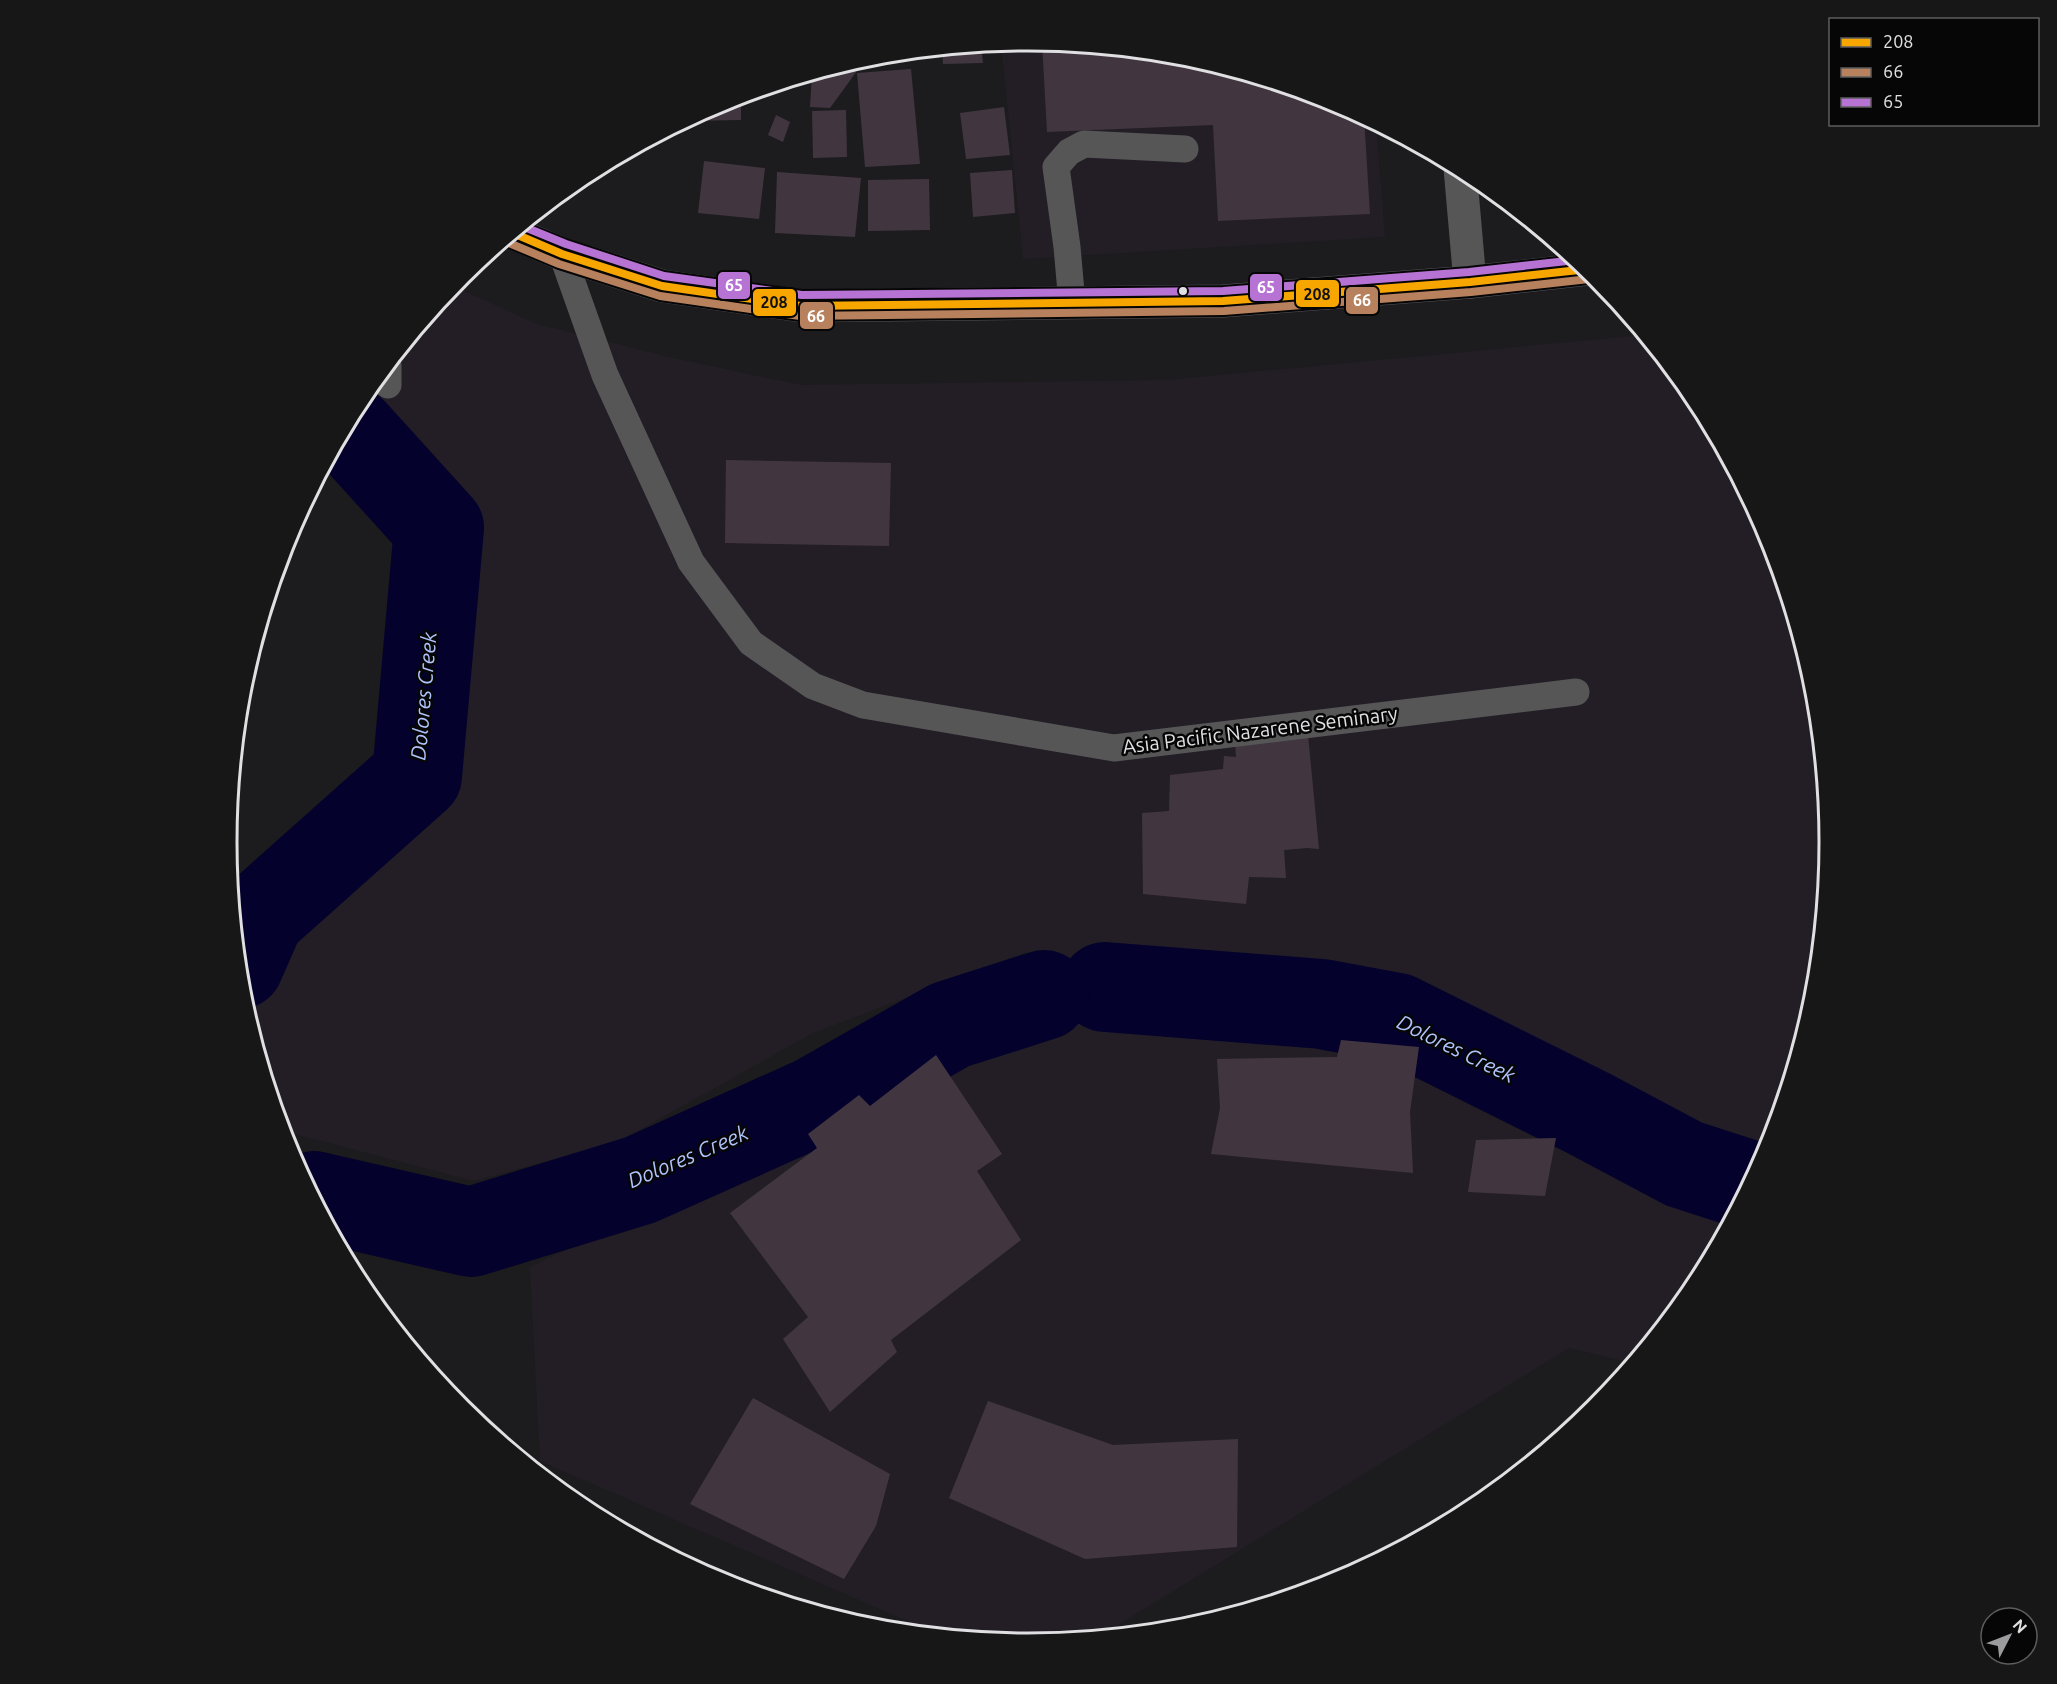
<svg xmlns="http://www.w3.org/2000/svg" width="2057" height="1684" viewBox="0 0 2057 1684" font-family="Ubuntu,sans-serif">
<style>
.built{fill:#231e26}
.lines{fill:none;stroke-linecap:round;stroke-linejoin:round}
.river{stroke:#04022c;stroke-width:90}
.building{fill:#413640}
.lane{stroke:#575657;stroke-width:27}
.street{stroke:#575657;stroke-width:33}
.primary{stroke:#58575e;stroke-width:33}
.bus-1-casing{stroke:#070607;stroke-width:12}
.bus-2-casing{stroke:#070607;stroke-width:12}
.bus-3-casing{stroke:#070607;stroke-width:12}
.bus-1{stroke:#f7a600;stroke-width:8}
.bus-2{stroke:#b6815c;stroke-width:8}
.bus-3{stroke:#b673d3;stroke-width:8}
.bus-dot{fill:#e0dfe1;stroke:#070607;stroke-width:2}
.labels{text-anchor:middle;stroke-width:5;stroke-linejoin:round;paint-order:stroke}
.street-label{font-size:20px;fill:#e0dfe1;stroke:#070607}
.water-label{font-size:21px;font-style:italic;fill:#afc3fe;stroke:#070607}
.rim{fill:none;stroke:#e0dfe1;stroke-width:3}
.line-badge{stroke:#070607;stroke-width:2}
.badge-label{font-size:16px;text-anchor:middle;font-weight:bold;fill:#fff}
.pale-badge-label{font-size:16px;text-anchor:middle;font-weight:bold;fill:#111}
</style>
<rect width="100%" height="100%" fill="#1c1b1d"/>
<g class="built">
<path d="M 1029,41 L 1185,56 L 1336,102 L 1376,123 L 1385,237 L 1023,259 L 1001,43 Z"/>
<path d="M 453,286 L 537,324 L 669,357 L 801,385 L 1167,380 L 1644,335 L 1695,397 L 1769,536 L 1815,686 L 1830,842 L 1815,999 L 1769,1149 L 1695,1288 L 1633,1363 L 1569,1348 L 1100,1636 L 1028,1643 L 937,1634 L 540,1461 L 530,1267 L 656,1207 L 817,1113 L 956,1037 L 1042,1023 L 1027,952 L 813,1033 L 618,1142 L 474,1181 L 283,1131 L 251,1011 L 279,947 L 454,785 L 464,509 L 410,430 L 358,405 L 362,396 Z"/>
</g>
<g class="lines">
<g class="river">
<path d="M 239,964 L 260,916 L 417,776 L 439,528 L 352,432 L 344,430"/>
<path d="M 1105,987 L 1322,1004 L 1397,1018 L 1588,1113 L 1684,1164 L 1749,1185"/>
<path d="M 314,1196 L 471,1232 L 640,1180 L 816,1101 L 950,1025 L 1044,995"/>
</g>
</g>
<g class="building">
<path d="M 1042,42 L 1185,56 L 1336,102 L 1364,117 L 1370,214 L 1218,221 L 1213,125 L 1047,132 Z"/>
<path d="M 981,45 L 983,63 L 943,64 L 942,49 Z"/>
<path d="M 928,50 L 929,53 L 898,57 L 898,53 Z"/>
<path d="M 892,54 L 893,60 L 862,64 L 830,108 L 810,107 L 812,74 L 872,56 Z"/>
<path d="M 911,69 L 920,164 L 865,167 L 857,73 Z"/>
<path d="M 741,96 L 741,120 L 690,121 L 690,118 L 722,101 Z"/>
<path d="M 1004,107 L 1010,155 L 966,159 L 960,113 Z"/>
<path d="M 846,110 L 847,157 L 813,158 L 812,111 Z"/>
<path d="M 776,115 L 790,122 L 783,142 L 768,135 Z"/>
<path d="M 704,161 L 765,168 L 759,219 L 698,213 Z"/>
<path d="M 1012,170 L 1015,213 L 973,217 L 970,173 Z"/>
<path d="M 777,172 L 861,178 L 855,237 L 775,233 Z"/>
<path d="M 929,179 L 930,230 L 868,231 L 868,180 Z"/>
<path d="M 726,460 L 891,463 L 889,546 L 725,543 Z"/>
<path d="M 1308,735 L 1319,849 L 1307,848 L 1284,850 L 1286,878 L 1249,877 L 1246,904 L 1143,894 L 1142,813 L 1169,811 L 1170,775 L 1223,769 L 1224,756 L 1236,757 L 1235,742 Z"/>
<path d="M 1341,1040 L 1419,1047 L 1410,1112 L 1413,1173 L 1211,1154 L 1220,1108 L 1217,1059 L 1337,1057 Z"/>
<path d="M 936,1055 L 1002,1154 L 977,1171 L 1021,1240 L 891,1340 L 897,1352 L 830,1412 L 783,1339 L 808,1317 L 730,1213 L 817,1148 L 808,1134 L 859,1095 L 870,1106 Z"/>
<path d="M 1556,1138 L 1545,1196 L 1468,1192 L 1476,1140 Z"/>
<path d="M 753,1398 L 890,1474 L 876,1526 L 844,1579 L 690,1504 Z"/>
<path d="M 988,1401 L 1113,1445 L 1238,1439 L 1237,1547 L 1085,1559 L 949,1498 Z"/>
</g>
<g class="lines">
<g class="lane">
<path d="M 562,254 L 605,375 L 691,562 L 751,643 L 813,686 L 863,705 L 1114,748 L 1576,692"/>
<path d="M 1072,303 L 1067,247 L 1056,167 L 1069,152 L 1084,144 L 1185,149"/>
<path d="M 388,385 L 388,365"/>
</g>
<path class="street" d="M 1460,168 L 1470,282"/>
<path class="primary" d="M 513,233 L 562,254 L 662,286 L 801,306 L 1223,301 L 1470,282 L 1588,269"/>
<g class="bus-1-casing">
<path id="bus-1" d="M 513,233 L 562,254 L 662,286 L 801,306 L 1223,301 L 1470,282 L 1588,269"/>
</g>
<g class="bus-2-casing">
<path id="bus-2" d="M 509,243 L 559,264 L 660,296 L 800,316 L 1224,311 L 1471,292 L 1589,279"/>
</g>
<g class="bus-3-casing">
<path id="bus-3" d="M 522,226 L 566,244 L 664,276 L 802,295 L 1223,291 L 1469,272 L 1576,260"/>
</g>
<use href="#bus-1" class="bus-1"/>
<use href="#bus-2" class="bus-2"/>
<use href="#bus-3" class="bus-3"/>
</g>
<circle class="bus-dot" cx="1183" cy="291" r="5"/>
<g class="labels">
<g class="street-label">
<text transform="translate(1260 730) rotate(-7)" y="7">Asia Pacific Nazarene Seminary</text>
</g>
<g class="water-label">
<text transform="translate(424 696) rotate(-85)" y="7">Dolores Creek</text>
<text transform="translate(1456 1049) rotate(26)" y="7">Dolores Creek</text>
<text transform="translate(688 1157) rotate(-23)" y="7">Dolores Creek</text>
</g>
</g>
<path d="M0 0H2057V1684H0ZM237 842a791 791 0 1 1 1582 0a791 791 0 1 1-1582 0Z" fill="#181718" fill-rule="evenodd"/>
<path class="rim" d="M237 842a791 791 0 1 1 1582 0a791 791 0 1 1-1582 0Z"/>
<g class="line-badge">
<rect x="717" y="271" width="34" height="29" rx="6" fill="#b673d3"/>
<rect x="1249" y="273" width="34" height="29" rx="6" fill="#b673d3"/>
<rect x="1295" y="279" width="45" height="29" rx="6" fill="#f7a600"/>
<rect x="1345" y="286" width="34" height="29" rx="6" fill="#b6815c"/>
<rect x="752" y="288" width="45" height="29" rx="6" fill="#f7a600"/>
<rect x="799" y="301" width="35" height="29" rx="6" fill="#b6815c"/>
</g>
<g class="badge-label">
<text x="734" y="291">65</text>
<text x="1266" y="293">65</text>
<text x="1362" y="306">66</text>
<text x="816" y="322">66</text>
</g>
<g class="pale-badge-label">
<text x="1317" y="300">208</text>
<text x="774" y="308">208</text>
</g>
<rect x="1829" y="18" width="210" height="108" fill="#070607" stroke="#5e5d5e" stroke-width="1.5"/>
<rect x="1841" y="38" width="30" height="9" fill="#f7a600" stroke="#5e5d5e" stroke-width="1.5"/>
<text x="1883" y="48" font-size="18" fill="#e0dfe1">208</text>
<rect x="1841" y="68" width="30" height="9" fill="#b6815c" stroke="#5e5d5e" stroke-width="1.5"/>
<text x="1883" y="78" font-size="18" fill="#e0dfe1">66</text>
<rect x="1841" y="98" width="30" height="9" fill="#b673d3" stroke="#5e5d5e" stroke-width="1.5"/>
<text x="1883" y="108" font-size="18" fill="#e0dfe1">65</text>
<g transform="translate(2009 1636) rotate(48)"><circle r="28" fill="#070607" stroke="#5e5d5e" stroke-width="1.5"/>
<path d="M0-4.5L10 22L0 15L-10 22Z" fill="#9b9a9c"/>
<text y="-9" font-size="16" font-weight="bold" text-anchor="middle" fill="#e0dfe1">N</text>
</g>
</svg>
